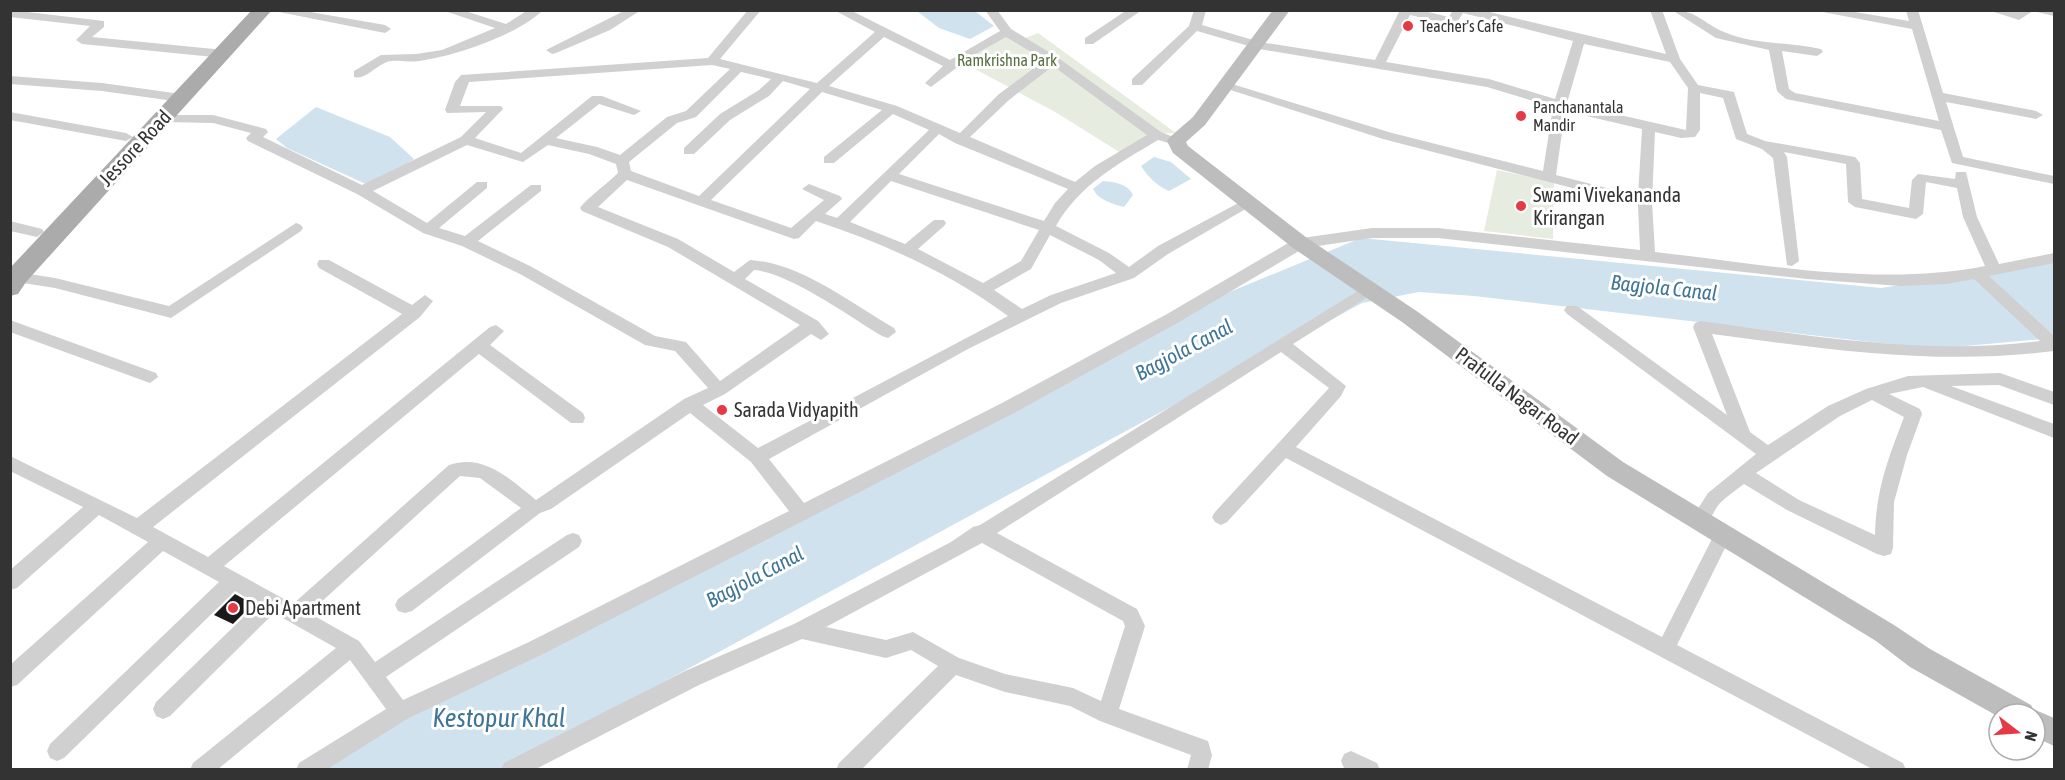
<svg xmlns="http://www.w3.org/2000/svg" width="2065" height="780" viewBox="0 0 2065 780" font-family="'Asap Condensed',sans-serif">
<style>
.green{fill:#e6ecdf}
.water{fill:#cfe2ee}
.building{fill:#1a1a1a}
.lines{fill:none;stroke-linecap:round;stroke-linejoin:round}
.street{fill:#d0d0d0;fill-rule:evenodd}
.secondary{fill:#bdbdbd;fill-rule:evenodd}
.primary{fill:#ababab;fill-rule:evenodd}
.poi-dot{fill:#e63946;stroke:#fff;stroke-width:2}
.labels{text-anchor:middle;stroke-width:6;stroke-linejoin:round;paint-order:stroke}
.far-poi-label{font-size:16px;fill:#333;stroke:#fff;text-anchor:start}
.far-park-label{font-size:16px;fill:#56703f;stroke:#fff}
.street-label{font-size:20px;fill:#333;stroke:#fff}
.poi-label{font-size:20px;fill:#333;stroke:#fff;text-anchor:start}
.water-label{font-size:21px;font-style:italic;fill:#3f7597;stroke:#fff}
.near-water-label{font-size:26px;font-style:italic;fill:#3f7597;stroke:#fff}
</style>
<rect width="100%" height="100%" fill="#fff"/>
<g class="green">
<path d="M 1007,32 L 1023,39 L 1038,33 L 1176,133 L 1148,134 L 1124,155 L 1057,113 L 962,62 Z"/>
<path d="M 1497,170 L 1554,182 L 1553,239 L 1484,231 Z"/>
</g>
<g class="water">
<path d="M 917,11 L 975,11 L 994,26 L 970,39 L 939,28 Z"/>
<path d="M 316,107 L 390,137 L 414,159 L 370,186 L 287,148 L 276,139 Z"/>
<path d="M 1154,157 L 1171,162 L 1191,179 L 1169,191 C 1156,185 1149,178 1141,166 Z"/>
<path d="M 1103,181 C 1115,182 1128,184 1133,195 L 1124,207 C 1113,204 1098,200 1093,189 Z"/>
<path d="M 1361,238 L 1881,288 L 2054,262 L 2054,338 L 1931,349 L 1474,296 L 1419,292 L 1362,303 L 503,769 L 312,770 L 412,711 L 1220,296 Z"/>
</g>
<path class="building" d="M 235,594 L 253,604 L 233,624 L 214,615 Z"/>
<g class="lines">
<g class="street">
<path d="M 10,10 L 104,21 L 104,27 L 92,37 L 224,50 L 230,54 L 224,58 L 82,44 L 76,40 L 90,26 L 10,17 Z"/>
<path d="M 269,10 L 299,10 L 385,25 L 391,29 L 385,33 Z"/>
<path d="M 442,10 L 462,10 L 506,24 L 528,10 L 543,10 C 516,36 455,56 419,61 C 409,63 396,59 387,62 C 375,66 366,80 354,77 L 354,71 L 381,55 L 416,54 L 442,50 L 495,28 Z"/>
<path d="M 626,10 L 641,10 L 610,30 L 556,53 L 552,54 L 546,50 Z"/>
<path d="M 748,10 L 761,10 L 720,59 L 817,83 L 875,32 L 834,10 L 850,10 L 950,60 L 1000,31 L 985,10 L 997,10 L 1011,29 L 1057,57 L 1161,132 L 1183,141 L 1176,145 L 1158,140 C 1118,164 1079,185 1056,226 L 1109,253 L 1129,267 L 1158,246 L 1244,200 L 1249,198 L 1256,203 L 1168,254 L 1134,278 L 1061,303 L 968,349 L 769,459 L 804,503 L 1002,403 L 1167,314 L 1295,239 L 1372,228 L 1438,228 L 1640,250 L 1638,205 L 1383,139 L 1221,87 L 1222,84 L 1232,84 L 1392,133 L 1543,171 L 1553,107 L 1487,87 L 1259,49 L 1197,31 L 1142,85 L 1132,85 L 1132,79 L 1189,26 L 1194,10 L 1206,10 L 1202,25 L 1260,42 L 1375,60 L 1400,10 L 1420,10 L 1449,17 L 1453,10 L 1481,10 L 1666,54 L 1650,10 L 1662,10 L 1680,59 L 1698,85 L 1734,92 L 1747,134 L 1765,141 L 1855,157 L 1860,163 L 1862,199 L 1909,208 L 1912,180 L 1918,174 L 1955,179 L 1956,172 L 1966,172 L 1977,217 L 1999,264 L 2054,253 L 2054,263 L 1989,276 L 2054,336 L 2054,351 C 1938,366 1827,349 1712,334 L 1750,432 L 1768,445 L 1828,406 L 1866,389 L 1908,376 L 2000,373 L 2054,392 L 2054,405 L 1999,385 L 1951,386 L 2054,424 L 2054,438 L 1923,387 L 1889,394 L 1920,409 L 1922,414 L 1907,455 L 1894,502 L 1893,548 L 1891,554 L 1884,556 L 1877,554 L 1787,510 L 1744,484 C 1736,490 1727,496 1720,503 C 1711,513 1709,532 1693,526 L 1690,521 L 1708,493 L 1756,454 L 1567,314 L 1564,310 L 1567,306 L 1577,306 L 1727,415 L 1693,327 L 1695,323 L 1701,321 C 1813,336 1926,356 2040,341 L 1974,279 L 1946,284 L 1900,286 L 1807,279 L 1438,238 L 1372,238 L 1304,248 L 1179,322 L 1014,413 L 543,654 L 407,719 L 326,770 L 296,770 L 299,763 L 386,709 L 350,660 L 217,770 L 190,770 L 193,763 L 336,648 L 274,613 L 170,716 L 163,719 L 156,716 L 153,709 L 156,702 L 257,604 L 235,591 L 64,758 L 57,761 L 50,758 L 47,751 L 50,744 L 219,582 L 163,551 L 17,685 L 10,687 L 10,665 L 148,542 L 99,515 L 17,588 L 10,590 L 10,570 L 83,507 L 10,471 L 10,456 L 137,518 L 402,314 L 319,268 L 317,264 L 319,260 L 329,260 L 412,305 L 425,295 L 433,301 L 420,317 L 153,527 L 208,557 L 490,327 L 496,325 L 504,331 L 490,345 L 583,413 L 585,418 L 583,423 L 571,423 L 479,354 L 224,566 L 293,604 L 449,465 C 484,453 510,479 536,500 L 684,399 L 708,388 L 675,351 L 645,345 L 520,274 L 462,246 L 423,233 L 357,194 L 248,141 L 246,138 L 251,133 L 213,123 L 162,122 L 157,121 L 157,115 L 213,115 L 266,129 L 268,132 L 263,137 L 362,185 L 461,137 L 486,112 L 447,113 L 445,110 L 455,82 L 461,75 L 708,58 ZM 1463,13 L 1573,41 L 1555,99 L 1489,79 L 1386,62 L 1410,15 L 1452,25 L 1456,24 ZM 884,37 L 943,66 L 925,83 L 931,87 L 972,56 L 1006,37 L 1045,60 L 999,94 L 960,133 L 897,106 L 829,86 ZM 1584,44 L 1670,62 L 1688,88 L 1686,130 L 1567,103 ZM 712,65 L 730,69 L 686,111 L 667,117 L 620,155 L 597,147 L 556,138 L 599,104 L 634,115 L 641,111 L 602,96 L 592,96 L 521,153 L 475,138 L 503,109 L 501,106 L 460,106 L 469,82 ZM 1053,66 L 1147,135 L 1095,166 L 1075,182 L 970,137 L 1009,100 ZM 741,72 L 771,79 L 759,90 L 720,114 L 684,148 L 684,154 L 694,154 L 730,120 L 769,96 L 783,81 L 810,89 L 699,196 L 631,171 L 629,162 L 677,123 L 696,117 ZM 822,92 L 882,110 L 824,157 L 824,163 L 834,163 L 893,114 L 929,130 L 837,218 L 825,214 L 842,199 L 840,196 L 809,184 L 802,189 L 824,200 L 791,228 L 711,200 ZM 1700,93 L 1723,98 L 1736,139 L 1762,149 L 1773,158 L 1787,265 L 1792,266 L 1799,261 L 1787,157 L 1784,152 L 1846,164 L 1848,202 L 1855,207 L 1916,219 L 1923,214 L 1926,182 L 1957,188 L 1963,217 L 1985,266 C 1877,287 1763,264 1655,252 L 1652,202 L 1655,132 L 1681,138 L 1695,137 L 1700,130 ZM 1565,111 L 1642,129 L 1638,196 L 1556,175 ZM 939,134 L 955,143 L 1068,189 L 1055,203 L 1044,221 L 899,174 ZM 467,145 L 523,162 L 548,145 L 589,154 L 616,164 L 618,173 C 607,184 587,198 580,208 L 582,211 L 668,247 L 800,325 L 720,381 L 686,342 L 655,336 L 530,266 L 478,241 L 541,191 L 541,185 L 531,185 L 465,236 L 439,228 L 487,188 L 487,182 L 477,182 L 427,223 L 373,191 ZM 627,180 L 794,239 L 799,238 L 816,221 C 885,244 950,273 1008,316 L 758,448 L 703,405 L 725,394 L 811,334 L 821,340 L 829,334 L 818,321 L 745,279 L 754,270 C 790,273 850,317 882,336 L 888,338 L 896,332 L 894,328 C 850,303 801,263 750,260 L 734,272 L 678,239 L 598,207 ZM 891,181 L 1039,230 L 1021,261 L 983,283 L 918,249 L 944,226 L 946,223 L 944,220 L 934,220 L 905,244 L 850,222 ZM 1050,235 L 1099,260 L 1116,273 L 1051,295 L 1022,309 L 994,290 L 1031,269 ZM 1872,400 L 1904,417 C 1888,459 1876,489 1875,535 L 1799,500 L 1756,473 L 1840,416 ZM 690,413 L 751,462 L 789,511 L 529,642 L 403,700 L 386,677 L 579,547 L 582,541 L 579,535 L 573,533 L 567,535 L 375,662 L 359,641 L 309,613 L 460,476 L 480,478 L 521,508 L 398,599 L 395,605 L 398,611 L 405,613 L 412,611 L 540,513 L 551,509 Z"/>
<path d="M 1127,10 L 1142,10 L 1093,44 L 1085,44 L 1085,38 Z"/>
<path d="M 1672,10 C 1696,10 1703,23 1724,32 C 1754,45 1790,42 1821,49 L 1823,52 L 1817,56 L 1782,51 L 1789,89 L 1795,93 L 1939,121 L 1912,29 L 1812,10 L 1843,10 L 1909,21 L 1906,10 L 1918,10 L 1943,93 L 2036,111 L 2043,115 L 2036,119 L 1946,102 L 1963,157 L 2054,176 L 2054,184 L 1952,163 L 1941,130 L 1786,99 L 1777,91 L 1769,50 L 1716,38 Z"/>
<path d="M 1988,10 L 2054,10 L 2054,16 L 2033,11 L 2019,20 Z"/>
<path d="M 10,76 L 102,83 L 181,94 L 187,98 L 181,102 L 102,91 L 10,84 Z"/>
<path d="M 10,112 L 126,133 L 133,137 L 126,141 L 10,120 Z"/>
<path d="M 10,221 L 42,229 L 44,232 L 37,237 L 10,231 Z"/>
<path d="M 296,223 L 301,225 L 303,228 L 301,231 L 171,318 L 55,288 L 10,281 L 10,271 L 55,278 L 169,306 Z"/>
<path d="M 1369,284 L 1374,285 L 1377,289 L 1374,293 L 1293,344 L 1346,386 L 1341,396 L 1296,447 L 1662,637 L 1716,531 L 1722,528 L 1728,531 L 1731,536 L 1677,645 L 1903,763 L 1906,770 L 1874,770 L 1286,458 L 1227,522 L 1221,525 L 1215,522 L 1212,517 L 1215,512 L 1329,388 L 1281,352 L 997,533 L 1137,609 L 1145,626 L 1119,709 L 1208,741 L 1212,755 L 1208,770 L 1187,770 L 1191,755 L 1100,721 L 1070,706 L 1005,692 L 956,675 L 861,770 L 836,770 L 839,763 L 938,666 L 911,650 L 886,658 L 802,639 L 699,685 L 534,770 L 501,770 L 504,763 L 685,671 L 794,624 L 951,542 L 973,527 L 980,525 ZM 982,543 L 1123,621 L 1125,626 L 1101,701 L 1073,688 L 1005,674 L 959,658 L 913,632 L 886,640 L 826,627 Z"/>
<path d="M 10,320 L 156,373 L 158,377 L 150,383 L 10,332 Z"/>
<path d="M 1351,751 L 1377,763 L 1380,770 L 1344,768 L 1341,761 L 1344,754 Z"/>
</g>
<path class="secondary" d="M 1273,10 L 1290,10 L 1205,125 L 1186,142 L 1188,146 L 1307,238 L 1418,312 L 1623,462 L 1894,625 L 1930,649 L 2031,705 L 2033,709 L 2054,718 L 2054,746 L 2035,737 L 2035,714 L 1999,714 L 1999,717 L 1910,667 L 1876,641 L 1607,476 L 1402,322 L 1293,248 L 1173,153 L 1167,141 L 1170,137 L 1193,117 Z"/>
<path class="primary" d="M 252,10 L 272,10 L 26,282 L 18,294 L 10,296 L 10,268 Z"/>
</g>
<g class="poi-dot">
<circle cx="1408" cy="26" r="6"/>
<circle cx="1521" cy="116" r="6"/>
<circle cx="1521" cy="206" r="6"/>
<circle cx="722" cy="410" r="6"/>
<circle cx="233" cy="608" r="6"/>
</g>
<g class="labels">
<g class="far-poi-label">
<text x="1420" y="32">Teacher's Cafe</text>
<text x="1533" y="113">Panchanantala<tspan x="1533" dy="18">Mandir</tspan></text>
</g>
<g class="far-park-label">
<text x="1007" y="66">Ramkrishna Park</text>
</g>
<g class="street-label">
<text transform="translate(135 148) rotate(-47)" y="7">Jessore Road</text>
<text transform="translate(1517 396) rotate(37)" y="7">Prafulla Nagar Road</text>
</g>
<g class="poi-label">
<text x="1533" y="202">Swami Vivekananda<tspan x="1533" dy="23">Krirangan</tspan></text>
<text x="734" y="417">Sarada Vidyapith</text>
<text x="245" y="615">Debi Apartment</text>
</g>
<g class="water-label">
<text transform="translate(1664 288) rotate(6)" y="7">Bagjola Canal</text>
<text transform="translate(1184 350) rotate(-28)" y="7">Bagjola Canal</text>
<text transform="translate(755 577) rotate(-28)" y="7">Bagjola Canal</text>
</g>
<g class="near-water-label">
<text x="499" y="727">Kestopur Khal</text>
</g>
</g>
<rect width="2065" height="780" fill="none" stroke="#333333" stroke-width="24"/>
<g transform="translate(2017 732) rotate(107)"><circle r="28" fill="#ffffff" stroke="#adadad" stroke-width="1.5"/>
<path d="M0-4.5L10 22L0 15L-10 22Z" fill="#e63946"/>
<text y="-9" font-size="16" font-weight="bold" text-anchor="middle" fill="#333333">N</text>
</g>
</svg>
